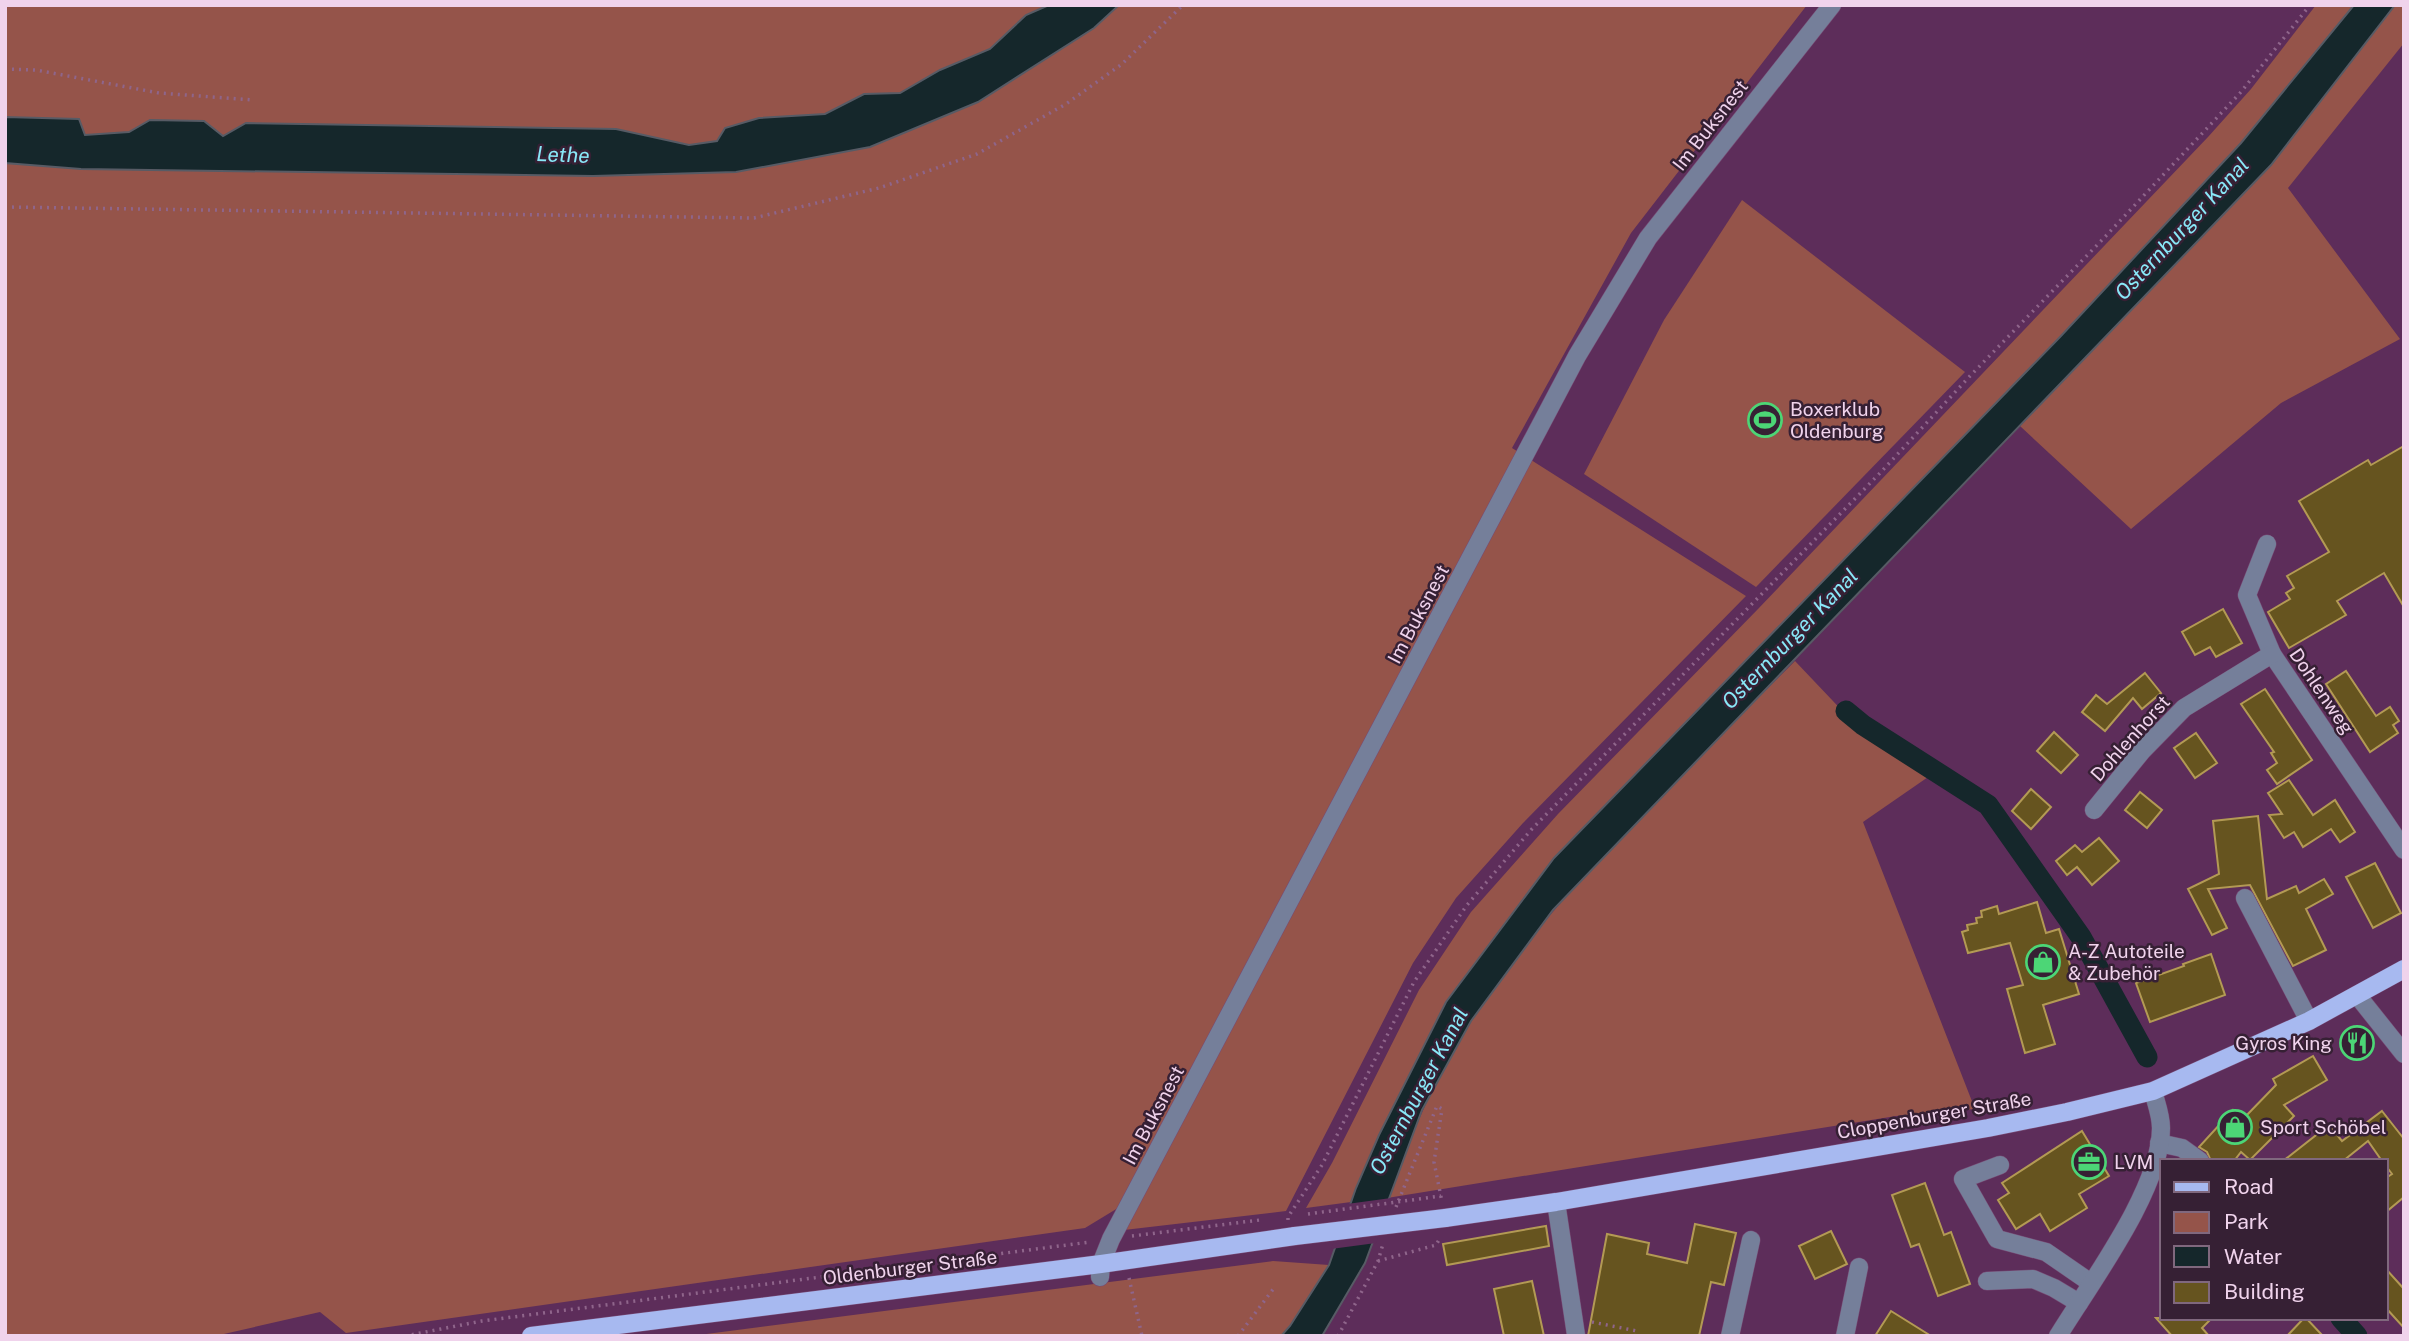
<svg xmlns="http://www.w3.org/2000/svg" width="2409" height="1341" viewBox="0 0 2409 1341" font-family="'Public Sans',sans-serif">
<style>
.green{fill:#95544a}
.water{fill:#15272b;stroke:#575b65;stroke-width:2}
.pier{fill:#5d2d5a}
.lines{fill:none;stroke-linecap:round;stroke-linejoin:round}
.canal{stroke:#15272b;stroke-width:21}
.building{fill:#66541f;stroke:#b39a54;stroke-width:2}
.minor-casing{stroke:#774b74;stroke-width:19}
.major-casing{stroke:#774b74;stroke-width:19}
.path{stroke:#8f658b;stroke-width:3.5;stroke-dasharray:2 5;stroke-linecap:butt}
.minor{stroke:#757f9a;stroke-width:18}
.major{stroke:#a7b9f0;stroke-width:18}
.major-bridge-casing{stroke:#774b74;stroke-width:19;stroke-linecap:butt}
.path-bridge{stroke:#8f658b;stroke-width:3.5;stroke-dasharray:2 5;stroke-linecap:butt}
.major-bridge{stroke:#a7b9f0;stroke-width:18}
.labels{text-anchor:middle;stroke-width:5;stroke-linejoin:round;paint-order:stroke}
.street-label{font-size:19px;fill:#f0d3ec;stroke:#362034}
.poi-label{font-size:19px;fill:#f0d3ec;stroke:#362034;text-anchor:start}
.water-label{font-size:21px;font-style:italic;fill:#89e8f8;stroke:#362034}
</style>
<rect width="100%" height="100%" fill="#5d2d5a"/>
<g class="green">
<path d="M 5,5 L 1807,5 L 1631,233 L 1512,448 L 1746,596 L 1523,823 L 1456,898 L 1413,963 L 1286,1211 L 1124,1230 L 1141,1194 L 1085,1228 L 346,1333 L 320,1312 L 215,1336 L 5,1336 Z"/>
<path d="M 2316,5 L 2354,5 L 2241,143 L 2060,337 L 1554,858 L 1446,1002 L 1379,1135 L 1351,1202 L 1306,1208 L 1332,1163 L 1419,990 L 1471,912 L 1558,814 L 1758,609 L 2208,137 L 2251,89 Z"/>
<path d="M 2395,5 L 2404,5 L 2404,43 L 2288,188 L 2400,339 L 2281,403 L 2131,529 L 2020,426 L 2271,165 Z"/>
<path d="M 1742,200 L 1965,372 L 1756,587 L 1584,474 L 1664,320 Z"/>
<path d="M 1795,661 L 1851,720 L 1931,775 L 1863,822 L 1975,1109 L 1896,1116 L 1387,1198 C 1411,1138 1435,1075 1471,1020 C 1558,888 1684,773 1795,661 Z"/>
<path d="M 1273,1261 L 1329,1265 L 1290,1326 L 1281,1336 L 691,1336 Z"/>
</g>
<g class="water">
<path d="M 1049,5 L 1119,5 L 1094,28 L 978,102 L 870,147 L 736,172 L 593,176 L 81,169 L 5,163 L 5,117 L 79,119 L 85,135 L 129,132 L 150,120 L 204,121 L 223,136 L 246,123 L 616,129 L 689,145 L 717,141 L 725,128 L 759,118 L 825,114 L 864,94 L 900,93 L 940,70 L 990,49 L 1026,15 Z"/>
<path d="M 2354,5 L 2395,5 L 2271,165 L 1553,910 L 1471,1021 L 1422,1110 L 1365,1263 L 1322,1336 L 1281,1336 L 1290,1326 L 1329,1265 L 1356,1188 L 1379,1135 L 1446,1002 L 1554,858 L 2060,337 L 2241,143 Z"/>
</g>
<path class="pier" d="M 1391,1198 L 1376,1243 L 1331,1249 L 1347,1204 Z"/>
<g class="lines">
<g class="canal">
<path d="M 1846,711 L 1863,725 L 1988,805 L 2081,937 L 2147,1057"/>
<path d="M 2341,1318 L 2357,1336"/>
</g>
</g>
<g class="building">
<path d="M 2404,446 L 2404,607 L 2384,573 L 2337,601 L 2346,615 L 2289,648 L 2268,612 L 2290,599 L 2286,593 L 2294,588 L 2287,576 L 2329,552 L 2299,501 L 2368,460 L 2371,465 Z"/>
<path d="M 2223,609 L 2242,643 L 2216,657 L 2210,647 L 2195,655 L 2182,632 Z"/>
<path d="M 2346,671 L 2376,716 L 2390,707 L 2399,721 L 2393,725 L 2398,733 L 2370,752 L 2326,684 Z"/>
<path d="M 2145,673 L 2161,693 L 2142,709 L 2133,698 L 2105,731 L 2082,712 L 2096,695 L 2107,704 Z"/>
<path d="M 2265,689 L 2312,760 L 2277,784 L 2267,770 L 2277,763 L 2271,753 L 2274,752 L 2241,704 Z"/>
<path d="M 2054,732 L 2078,755 L 2061,773 L 2037,751 Z"/>
<path d="M 2196,733 L 2217,763 L 2195,778 L 2174,748 Z"/>
<path d="M 2289,780 L 2313,815 L 2335,800 L 2355,832 L 2340,842 L 2331,829 L 2303,847 L 2294,832 L 2284,838 L 2269,815 L 2282,814 L 2268,793 Z"/>
<path d="M 2031,789 L 2051,807 L 2031,829 L 2012,811 Z"/>
<path d="M 2140,792 L 2162,810 L 2147,828 L 2125,810 Z"/>
<path d="M 2258,816 L 2267,899 L 2296,886 L 2299,893 L 2324,879 L 2333,894 L 2306,909 L 2326,950 L 2293,966 L 2250,885 L 2208,889 L 2227,928 L 2212,935 L 2188,889 L 2219,874 L 2213,821 Z"/>
<path d="M 2099,838 L 2119,861 L 2092,885 L 2077,867 L 2067,875 L 2056,861 L 2075,845 L 2082,852 Z"/>
<path d="M 2375,863 L 2401,913 L 2373,928 L 2346,877 Z"/>
<path d="M 2037,902 L 2046,933 L 2059,929 L 2079,994 L 2043,1005 L 2055,1044 L 2025,1053 L 2007,989 L 2023,985 L 2010,943 L 1968,953 L 1962,932 L 1968,930 L 1967,925 L 1977,923 L 1976,918 L 1982,917 L 1981,911 L 1997,906 L 1999,914 Z"/>
<path d="M 2211,954 L 2225,995 L 2150,1022 L 2136,983 L 2184,966 L 2183,964 Z"/>
<path d="M 2359,1028 L 2370,1051 L 2354,1058 L 2343,1036 Z"/>
<path d="M 2313,1056 L 2327,1080 L 2284,1105 L 2294,1116 L 2250,1160 L 2241,1152 L 2234,1161 L 2211,1161 L 2207,1152 L 2199,1147 L 2233,1110 L 2243,1119 L 2276,1085 L 2273,1079 Z"/>
<path d="M 2382,1111 L 2404,1139 L 2404,1197 L 2386,1212 L 2386,1178 L 2392,1174 L 2386,1166 L 2386,1161 L 2382,1161 L 2368,1141 L 2343,1161 L 2283,1161 L 2329,1125 L 2342,1141 Z"/>
<path d="M 2082,1131 L 2109,1176 L 2079,1194 L 2087,1208 L 2050,1231 L 2040,1214 L 2016,1229 L 1998,1200 L 2009,1193 L 2002,1183 Z"/>
<path d="M 1925,1183 L 1944,1235 L 1951,1232 L 1970,1284 L 1938,1296 L 1919,1244 L 1911,1247 L 1892,1195 Z"/>
<path d="M 1695,1224 L 1736,1233 L 1724,1285 L 1711,1282 L 1699,1336 L 1588,1336 L 1607,1234 L 1649,1243 L 1647,1254 L 1687,1263 Z"/>
<path d="M 1546,1226 L 1549,1246 L 1447,1265 L 1443,1244 Z"/>
<path d="M 1831,1231 L 1847,1264 L 1815,1279 L 1799,1246 Z"/>
<path d="M 2386,1269 L 2404,1289 L 2404,1328 L 2386,1308 Z"/>
<path d="M 1532,1281 L 1544,1336 L 1504,1336 L 1494,1289 Z"/>
<path d="M 1891,1311 L 1931,1336 L 1875,1336 Z"/>
<path d="M 2156,1318 L 2212,1318 L 2202,1328 L 2209,1336 L 2172,1336 Z"/>
<path d="M 2304,1318 L 2306,1318 L 2323,1336 L 2287,1336 Z"/>
</g>
<g class="lines">
<g class="minor-casing">
<g id="minor">
<path d="M 2267,544 L 2247,595 L 2272,654 L 2404,850"/>
<path d="M 2094,810 L 2142,751 L 2184,708 L 2272,654"/>
<path d="M 2245,898 L 2309,1021"/>
<path d="M 2357,995 L 2404,1054"/>
<path d="M 2159,1143 L 2182,1148 L 2200,1161"/>
<path d="M 2000,1165 L 1963,1179 L 1997,1239 L 2046,1252 L 2091,1283"/>
<path d="M 1556,1202 L 1576,1335"/>
<path d="M 1100,1277 L 1101,1264 L 1111,1239 L 1577,356 L 1648,238 L 1832,5"/>
<path d="M 1987,1281 L 2033,1279 L 2054,1288 L 2079,1303"/>
<path d="M 1730,1336 L 1751,1240"/>
<path d="M 1845,1336 L 1859,1267"/>
<path d="M 2058,1336 C 2091,1282 2161,1189 2161,1128 C 2161,1115 2156,1103 2153,1091"/>
</g>
</g>
<g class="major-casing">
<g id="major">
<path d="M 1445,1218 L 1556,1202 L 1988,1128 L 2067,1112 L 2153,1091 L 2309,1021 L 2404,969"/>
<path d="M 531,1336 L 1101,1264 L 1295,1236"/>
</g>
</g>
<g class="path">
<path d="M 5,69 L 36,70 L 159,93 L 253,100"/>
<path d="M 5,207 L 754,218 L 879,188 L 977,154 L 1066,104 L 1122,64 L 1183,5"/>
<path d="M 1396,1207 L 1437,1106 L 1442,1109 L 1434,1162 L 1442,1202"/>
<path d="M 1288,1220 L 1288,1217 L 1322,1165 L 1414,982 L 1467,905 L 1531,830 L 1881,472 L 1970,376 L 2102,240 L 2241,92 L 2310,5"/>
<path d="M 1132,1236 L 1260,1220"/>
<path d="M 1378,1261 L 1436,1245 L 1440,1238"/>
<path d="M 1129,1278 L 1142,1336"/>
<path d="M 1592,1322 L 1637,1331 L 1636,1336"/>
<path d="M 405,1336 L 482,1321 L 1090,1242"/>
<path d="M 1238,1336 L 1274,1288"/>
<path d="M 1338,1336 L 1378,1261 L 1383,1244"/>
</g>
<use href="#minor" class="minor"/>
<use href="#major" class="major"/>
<g class="major-bridge-casing">
<path id="major-bridge" d="M 1295,1236 L 1445,1218"/>
</g>
<path class="path-bridge" d="M 1308,1214 L 1441,1196"/>
<use href="#major-bridge" class="major-bridge"/>
</g>
<defs>
<g id="stadium-ring" transform="scale(1.75)"><circle r="9.5" fill="#362034" stroke="#4cd676" stroke-width="1.5"/><path d="M0-5a6.5 5 0 1 0 0 10a6.5 5 0 1 0 0-10ZM-3.5-1.8h7v3.6h-7Z" fill="#4cd676"/></g>
<g id="shop-ring" transform="scale(1.75)"><circle r="9.5" fill="#362034" stroke="#4cd676" stroke-width="1.5"/><path d="M-5-2.5h2.3a2.7 3.5 0 0 1 5.4 0H5L5.5 6h-11ZM-1.5-2.5h3a1.5 2.3 0 0 0-3 0Z" fill="#4cd676"/></g>
<g id="restaurant-ring" transform="scale(1.75)"><circle r="9.5" fill="#362034" stroke="#4cd676" stroke-width="1.5"/><path d="M-5-6h1v4h1v-4h1v4h1v-4h1v5L-1.5 .5V6h-2V.5L-5-1ZM5-6V6H3V1.5H1.5Q1.5-4 5-6Z" fill="#4cd676"/></g>
<g id="office-ring" transform="scale(1.75)"><circle r="9.5" fill="#362034" stroke="#4cd676" stroke-width="1.5"/><path d="M-6-3h4V-5.5h4V-3h4V5H-6ZM-1-4.5V-3h2v-1.5ZM-6 0V1H6V0Z" fill="#4cd676"/></g>
</defs>
<g fill-rule="evenodd">
<use href="#stadium-ring" x="1765" y="420"/>
<use href="#shop-ring" x="2043" y="962"/>
<use href="#restaurant-ring" x="2357" y="1043"/>
<use href="#shop-ring" x="2235" y="1127"/>
<use href="#office-ring" x="2089" y="1162"/>
</g>
<g class="labels">
<g class="street-label">
<text transform="translate(1710 125) rotate(-52)" y="7">Im Buksnest</text>
<text transform="translate(1418 614) rotate(-62)" y="7">Im Buksnest</text>
<text transform="translate(2322 691) rotate(56)" y="7">Dohlenweg</text>
<text transform="translate(2130 738) rotate(-48)" y="7">Dohlenhorst</text>
<text transform="translate(1153 1115) rotate(-62)" y="7">Im Buksnest</text>
<text transform="translate(1934 1115) rotate(-10)" y="7">Cloppenburger Straße</text>
<text transform="translate(910 1267) rotate(-7)" y="7">Oldenburger Straße</text>
</g>
<g class="poi-label">
<text x="1790" y="416">Boxerklub<tspan x="1790" dy="22">Oldenburg</tspan></text>
<text x="2068" y="958">A-Z Autoteile<tspan x="2068" dy="22">&amp; Zubehör</tspan></text>
<text x="2332" y="1050" text-anchor="end">Gyros King</text>
<text x="2260" y="1134">Sport Schöbel</text>
<text x="2114" y="1169">LVM</text>
</g>
<g class="water-label">
<text transform="translate(563 155) rotate(2)" y="7">Lethe</text>
<text transform="translate(2182 229) rotate(-47)" y="7">Osternburger Kanal</text>
<text transform="translate(1790 639) rotate(-46)" y="7">Osternburger Kanal</text>
<text transform="translate(1419 1091) rotate(-62)" y="7">Osternburger Kanal</text>
</g>
</g>
<rect width="2409" height="1341" fill="none" stroke="#f0d3ec" stroke-width="14"/>
<rect x="2160" y="1159" width="228" height="161" fill="#362034" stroke="#80687e" stroke-width="2"/>
<rect x="2174" y="1182" width="35" height="10" fill="#a7b9f0" stroke="#80687e" stroke-width="2"/>
<text x="2224" y="1194" font-size="21" fill="#f0d3ec">Road</text>
<rect x="2174" y="1212" width="35" height="21" fill="#95544a" stroke="#80687e" stroke-width="2"/>
<text x="2224" y="1229" font-size="21" fill="#f0d3ec">Park</text>
<rect x="2174" y="1246" width="35" height="21" fill="#15272b" stroke="#80687e" stroke-width="2"/>
<text x="2224" y="1264" font-size="21" fill="#f0d3ec">Water</text>
<rect x="2174" y="1282" width="35" height="21" fill="#66541f" stroke="#80687e" stroke-width="2"/>
<text x="2224" y="1299" font-size="21" fill="#f0d3ec">Building</text>
</svg>
